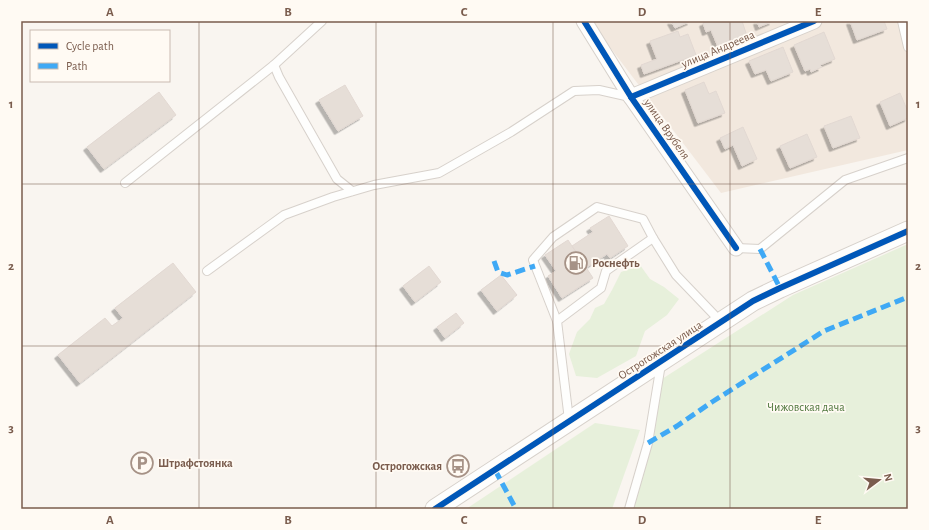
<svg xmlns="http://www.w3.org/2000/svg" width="929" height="530" viewBox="0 0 929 530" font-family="'Alegreya Sans',sans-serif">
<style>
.residential{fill:#f2e8de}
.green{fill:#e7f0db}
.building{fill:#e6ded7;stroke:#e2d8d2;filter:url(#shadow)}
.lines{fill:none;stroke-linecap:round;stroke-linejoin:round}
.service-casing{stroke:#d7d1cb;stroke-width:10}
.minor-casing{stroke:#d7d1cb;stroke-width:17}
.tertiary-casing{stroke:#d7d1cb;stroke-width:21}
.service{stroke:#fefefd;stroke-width:8}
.minor{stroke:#fefefd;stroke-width:15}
.tertiary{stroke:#fefefd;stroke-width:19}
.quiet{stroke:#3fa9f5;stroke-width:5;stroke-dasharray:10 5;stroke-linecap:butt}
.cycleway-casing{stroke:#fffaf3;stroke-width:8}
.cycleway{stroke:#0057b8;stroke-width:6}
.grid{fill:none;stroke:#7a5c4d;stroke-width:1;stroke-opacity:0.55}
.labels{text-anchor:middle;stroke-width:3.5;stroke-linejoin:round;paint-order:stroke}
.street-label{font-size:12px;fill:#7a5c4d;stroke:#fffaf3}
.poi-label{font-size:12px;font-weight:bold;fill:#7a5c4d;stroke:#fffaf3;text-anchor:start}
.park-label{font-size:12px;fill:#537a41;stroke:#fffaf3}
.neatline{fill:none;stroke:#7a5c4d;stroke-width:1.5}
.grid-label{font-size:13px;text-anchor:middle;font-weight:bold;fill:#7a5c4d}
</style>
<defs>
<filter id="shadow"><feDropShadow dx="-3.5" dy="3.5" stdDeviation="0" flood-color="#0004"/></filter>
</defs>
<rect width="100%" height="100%" fill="#f9f5f0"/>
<path class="residential" d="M 590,21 L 908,21 L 908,150 L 721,193 Z"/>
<g class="green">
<path d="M 908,244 L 908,509 L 632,509 L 656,424 L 662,379 L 793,295 Z"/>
<path d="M 640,265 L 650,279 L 664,287 L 679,299 L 667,315 L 645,331 L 636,356 L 597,378 L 576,376 L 569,354 L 577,332 L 590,319 L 595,308 L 604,304 L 612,290 L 621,272 Z"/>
<path d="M 595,423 L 640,430 L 612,509 L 466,509 Z"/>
</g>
<g class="building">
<path d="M 671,21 L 691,21 L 675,28 Z"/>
<path d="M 708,21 L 742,21 L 747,36 L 718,47 L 711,30 L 706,32 L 703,23 Z"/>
<path d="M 757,21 L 773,21 L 759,27 Z"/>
<path d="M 850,21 L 884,21 L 887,29 L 857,40 Z"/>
<path d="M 678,31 L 680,37 L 688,34 L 696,55 L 644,74 L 641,65 L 657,59 L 650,41 Z"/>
<path d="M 824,32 L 835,59 L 820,65 L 822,67 L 811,72 L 810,69 L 805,71 L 794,45 Z"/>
<path d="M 783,47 L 793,72 L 771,81 L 766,70 L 755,74 L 749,61 Z"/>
<path d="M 704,82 L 709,94 L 716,91 L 725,113 L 698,123 L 685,90 Z"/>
<path d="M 345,85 L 363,116 L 338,131 L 319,100 Z"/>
<path d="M 159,92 L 176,115 L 104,169 L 87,147 Z"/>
<path d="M 900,93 L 908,112 L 908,118 L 890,126 L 880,102 Z"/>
<path d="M 851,116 L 860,138 L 833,148 L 824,126 Z"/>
<path d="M 743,127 L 757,159 L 742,166 L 733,145 L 725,149 L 720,138 Z"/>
<path d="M 807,134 L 817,157 L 790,168 L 780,146 Z"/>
<path d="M 609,216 L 628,246 L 610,258 L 607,254 L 587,267 L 572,246 L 593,232 L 590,228 Z"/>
<path d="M 568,240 L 593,278 L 562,298 L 548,276 L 556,271 L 545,255 Z"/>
<path d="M 173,263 L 196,292 L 80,383 L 58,355 L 105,318 L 112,326 L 123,318 L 115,308 Z"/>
<path d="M 429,266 L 441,282 L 415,302 L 403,286 Z"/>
<path d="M 501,275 L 517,295 L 497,311 L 481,290 Z"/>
<path d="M 456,313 L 464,323 L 445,338 L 437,327 Z"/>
</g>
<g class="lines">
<g class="service-casing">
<g id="service">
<path d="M 902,21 L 908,47"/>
<path d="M 274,65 L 279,77 L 337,179 L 352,191"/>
<path d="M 125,183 L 274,65 L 322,21"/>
<path d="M 736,248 L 760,249 L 845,180 L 908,158"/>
<path d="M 207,271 L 284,215 L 333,197 L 374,185 L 439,173 L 511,132 L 574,91 L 599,90 L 630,97"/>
<path d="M 557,321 L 533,260 L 553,237 L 597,207 L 643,219 L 653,238"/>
<path d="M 569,420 L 557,321 L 601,288 L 606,271 L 653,238 L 676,275 L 721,322"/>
<path d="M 629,509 L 648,443 L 661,364"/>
</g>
</g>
<g class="minor-casing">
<g id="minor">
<path d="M 584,21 L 631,97 L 736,248"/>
<path d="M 631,97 L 814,21"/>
</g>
</g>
<g class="tertiary-casing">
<path id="tertiary" d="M 435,509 L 753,301 L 780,288 L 908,231"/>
</g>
<use href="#service" class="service"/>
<use href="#minor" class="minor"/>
<use href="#tertiary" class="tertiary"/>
<g class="quiet">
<path d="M 760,249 L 780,288"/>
<path d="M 494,261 L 498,272 L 507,275 L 535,266"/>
<path d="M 648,443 L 677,426 L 712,402 L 824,331 L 908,297"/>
<path d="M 495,470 L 516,509"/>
</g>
<g class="cycleway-casing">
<g id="cycleway">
<path d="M 584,21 L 631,97 L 736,248"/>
<path d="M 631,97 L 814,21"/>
<path d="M 435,509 L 753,301 L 780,288 L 908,231"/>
</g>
</g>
<use href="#cycleway" class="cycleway"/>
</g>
<path class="grid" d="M 199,21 L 199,509M 376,21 L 376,509M 553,21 L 553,509M 730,21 L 730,509M 21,184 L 908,184M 21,346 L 908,346"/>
<defs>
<g id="fuel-ring" transform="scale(1.15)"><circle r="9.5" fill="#fffaf3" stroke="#a69286" stroke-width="1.5"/><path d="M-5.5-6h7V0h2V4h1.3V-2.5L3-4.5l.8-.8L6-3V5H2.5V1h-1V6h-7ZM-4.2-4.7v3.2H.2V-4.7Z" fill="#a69286"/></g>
<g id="parking-ring" transform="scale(1.15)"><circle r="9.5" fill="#fffaf3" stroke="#a69286" stroke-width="1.5"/><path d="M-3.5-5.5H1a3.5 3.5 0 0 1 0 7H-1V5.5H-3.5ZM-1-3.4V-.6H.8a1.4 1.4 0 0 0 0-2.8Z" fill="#a69286"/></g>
<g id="bus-ring" transform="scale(1.15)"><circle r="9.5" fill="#fffaf3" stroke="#a69286" stroke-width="1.5"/><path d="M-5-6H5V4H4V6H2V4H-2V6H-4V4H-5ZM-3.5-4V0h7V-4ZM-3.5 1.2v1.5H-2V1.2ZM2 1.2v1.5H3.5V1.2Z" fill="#a69286"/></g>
</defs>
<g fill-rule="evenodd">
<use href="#fuel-ring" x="576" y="263"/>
<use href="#parking-ring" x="142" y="463"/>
<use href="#bus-ring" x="458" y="466"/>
</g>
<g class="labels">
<g class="street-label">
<text transform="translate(718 49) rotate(-23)" y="4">улица Андреева</text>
<text transform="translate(667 129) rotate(55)" y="4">улица Врубеля</text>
<text transform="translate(660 350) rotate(-33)" y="4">Острогожская улица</text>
</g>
<g class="poi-label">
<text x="592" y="267">Роснефть</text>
<text x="158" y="467">Штрафстоянка</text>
<text x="442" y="470" text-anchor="end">Острогожская</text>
</g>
<g class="park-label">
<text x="806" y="411">Чижовская дача</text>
</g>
</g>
<rect width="929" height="530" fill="none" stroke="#fffaf3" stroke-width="44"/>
<rect x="30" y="30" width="140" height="52" fill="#fffaf3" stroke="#cabbb1"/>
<rect x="38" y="43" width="20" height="6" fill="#0057b8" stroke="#cabbb1"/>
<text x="66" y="50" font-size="12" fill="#7a5c4d">Cycle path</text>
<rect x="38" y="63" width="20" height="6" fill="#3fa9f5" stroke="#cabbb1"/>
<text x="66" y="70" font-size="12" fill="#7a5c4d">Path</text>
<g transform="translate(879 480) rotate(74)" stroke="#fffaf3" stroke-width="3" paint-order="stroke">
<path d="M0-3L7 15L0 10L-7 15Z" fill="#7a5c4d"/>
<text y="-6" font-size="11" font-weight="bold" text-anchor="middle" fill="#7a5c4d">N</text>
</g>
<rect x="22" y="22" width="885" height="486" class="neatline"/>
<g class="grid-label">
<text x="110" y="16">A</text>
<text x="288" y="16">B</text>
<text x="464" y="16">C</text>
<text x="642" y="16">D</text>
<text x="818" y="16">E</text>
<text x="11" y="108">1</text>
<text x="918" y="108">1</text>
<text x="11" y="270">2</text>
<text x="918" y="270">2</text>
<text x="11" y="432">3</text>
<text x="918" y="432">3</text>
<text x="110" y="524">A</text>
<text x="288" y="524">B</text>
<text x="464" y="524">C</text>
<text x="642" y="524">D</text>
<text x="818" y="524">E</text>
</g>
</svg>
